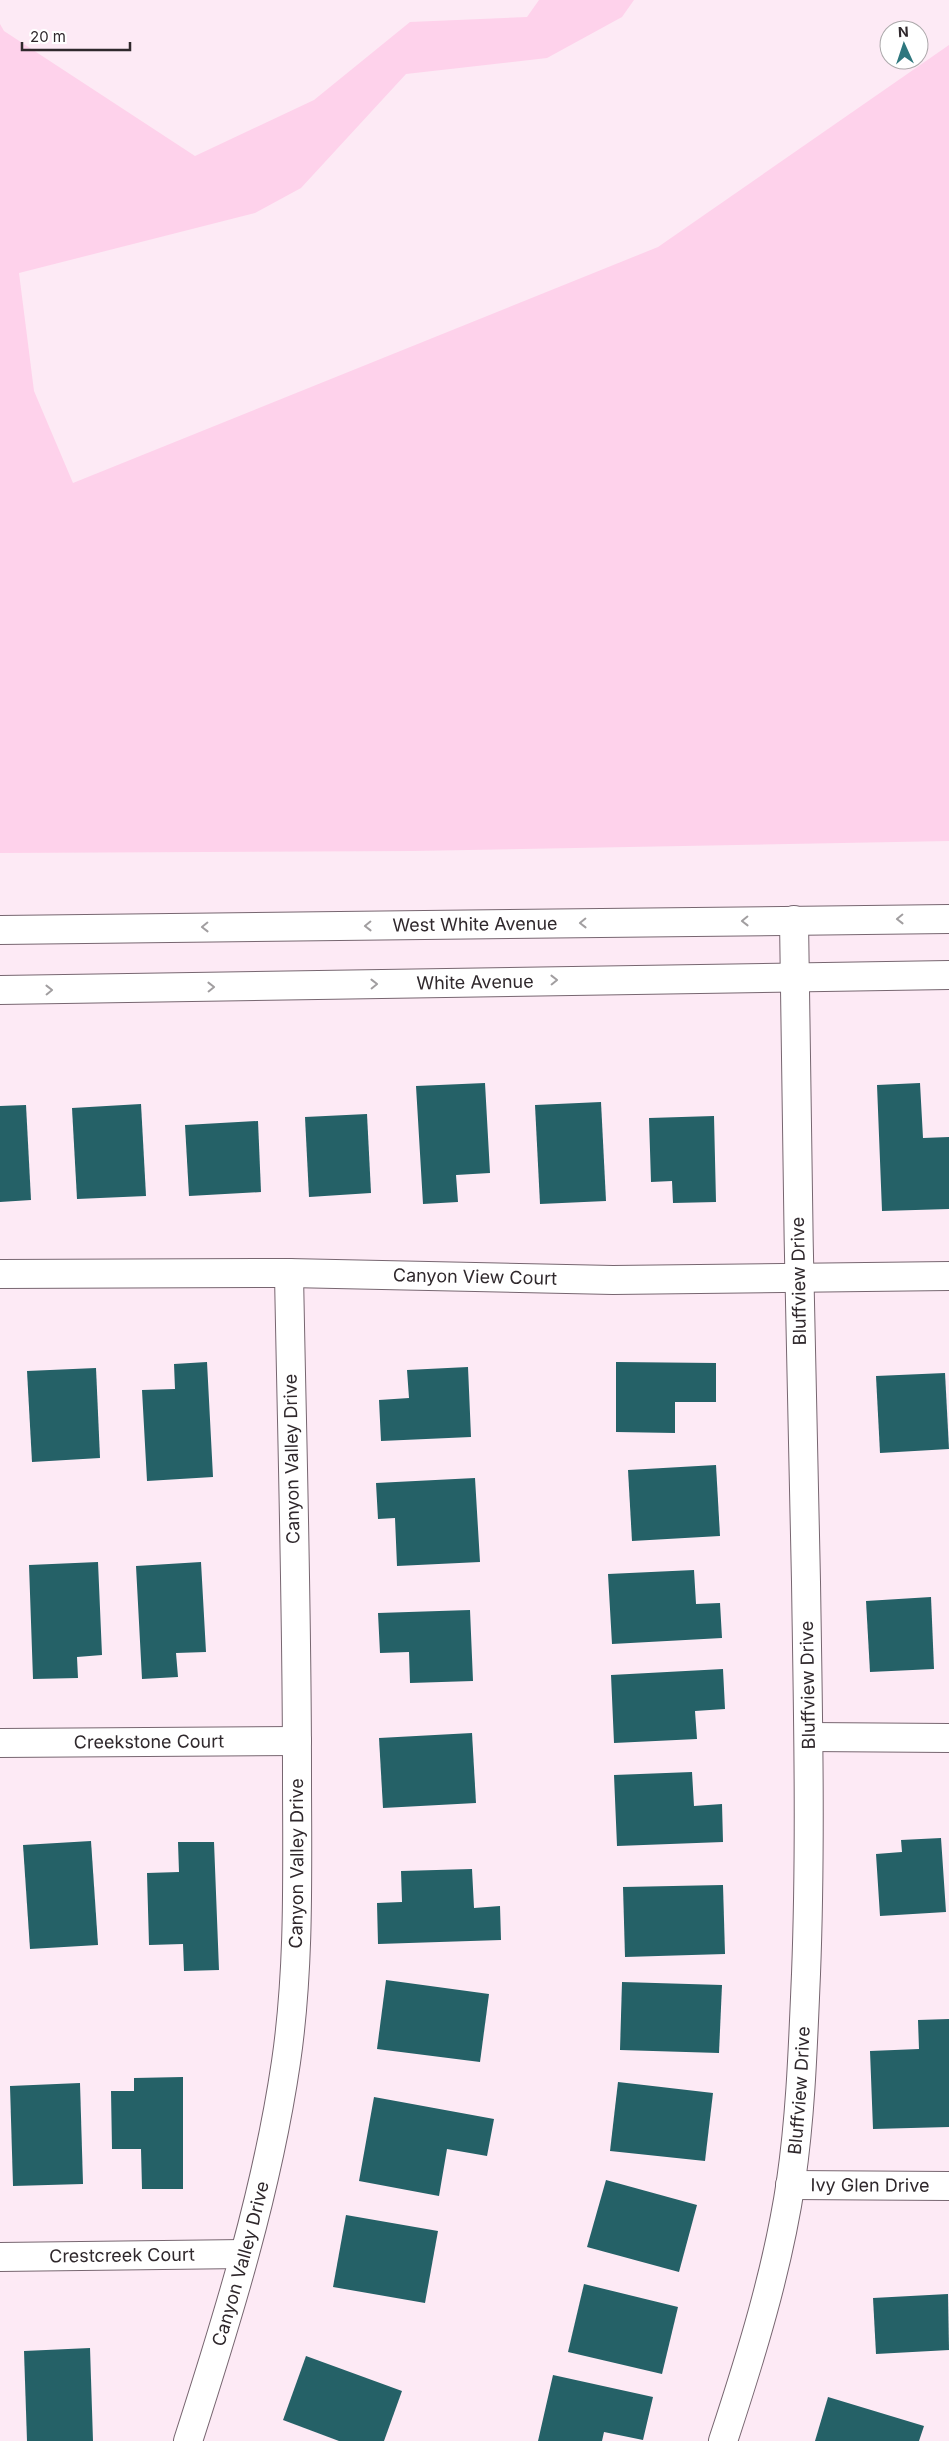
<svg xmlns="http://www.w3.org/2000/svg" width="949" height="2441" viewBox="0 0 949 2441" font-family="Inter,sans-serif">
<style>
.green{fill:#fed2eb}
.building{fill:#256167}
.lines{fill:none;stroke-linecap:round;stroke-linejoin:round}
.minor-casing{stroke:#776670;stroke-width:30}
.secondary-casing{stroke:#776670;stroke-width:30}
.minor{stroke:#fff;stroke-width:28}
.secondary{stroke:#fff;stroke-width:28}
.oneway{stroke:#a19ea0}
.labels{text-anchor:middle;stroke-width:5;stroke-linejoin:round;paint-order:stroke}
.street-label{font-size:18px;fill:#2f282c;stroke:#fff}
</style>
<rect width="100%" height="100%" fill="#fdeaf5"/>
<path class="green" d="M 539,0 L 634,0 L 622,17 L 547,58 L 406,74 L 301,188 L 255,213 L 19,273 L 34,391 L 73,483 L 658,247 L 949,45 L 949,841 L 413,851 L 0,853 L 0,24 L 4,31 L 195,156 L 314,100 L 410,22 L 527,17 Z"/>
<g class="building">
<path d="M 485,1083 L 490,1173 L 456,1175 L 458,1202 L 423,1204 L 416,1086 Z"/>
<path d="M 920,1083 L 923,1138 L 949,1137 L 949,1209 L 882,1211 L 877,1085 Z"/>
<path d="M 601,1102 L 606,1201 L 540,1204 L 535,1105 Z"/>
<path d="M 141,1104 L 146,1196 L 77,1199 L 72,1108 Z"/>
<path d="M 26,1105 L 31,1200 L 0,1202 L 0,1106 Z"/>
<path d="M 367,1114 L 371,1193 L 309,1197 L 305,1117 Z"/>
<path d="M 714,1116 L 716,1202 L 673,1203 L 672,1181 L 651,1182 L 649,1118 Z"/>
<path d="M 258,1121 L 261,1192 L 189,1196 L 185,1125 Z"/>
<path d="M 207,1362 L 213,1477 L 147,1481 L 142,1390 L 175,1389 L 174,1364 Z"/>
<path d="M 616,1362 L 716,1363 L 716,1402 L 675,1402 L 675,1433 L 616,1432 Z"/>
<path d="M 468,1367 L 471,1437 L 381,1441 L 379,1400 L 409,1398 L 407,1370 Z"/>
<path d="M 96,1368 L 100,1458 L 32,1462 L 27,1371 Z"/>
<path d="M 945,1373 L 949,1449 L 880,1453 L 876,1376 Z"/>
<path d="M 716,1465 L 720,1536 L 632,1541 L 628,1470 Z"/>
<path d="M 475,1478 L 480,1562 L 397,1566 L 395,1518 L 378,1519 L 376,1483 Z"/>
<path d="M 98,1562 L 102,1655 L 77,1657 L 78,1678 L 33,1679 L 29,1565 Z"/>
<path d="M 201,1562 L 206,1652 L 176,1653 L 178,1677 L 142,1679 L 136,1566 Z"/>
<path d="M 694,1570 L 696,1604 L 720,1603 L 722,1638 L 612,1644 L 608,1574 Z"/>
<path d="M 931,1597 L 934,1669 L 870,1672 L 866,1601 Z"/>
<path d="M 470,1610 L 473,1681 L 410,1683 L 409,1652 L 380,1653 L 378,1613 Z"/>
<path d="M 723,1669 L 725,1709 L 695,1711 L 697,1739 L 614,1743 L 611,1675 Z"/>
<path d="M 472,1733 L 476,1803 L 383,1808 L 379,1738 Z"/>
<path d="M 692,1772 L 694,1806 L 722,1804 L 723,1842 L 617,1846 L 614,1775 Z"/>
<path d="M 941,1838 L 946,1912 L 880,1916 L 876,1854 L 902,1852 L 901,1840 Z"/>
<path d="M 91,1841 L 98,1945 L 30,1949 L 23,1845 Z"/>
<path d="M 178,1842 L 214,1842 L 219,1970 L 184,1971 L 183,1944 L 149,1945 L 147,1873 L 179,1872 Z"/>
<path d="M 472,1869 L 474,1908 L 500,1906 L 501,1940 L 378,1944 L 377,1903 L 402,1902 L 401,1871 Z"/>
<path d="M 723,1885 L 725,1954 L 625,1957 L 623,1887 Z"/>
<path d="M 386,1980 L 489,1994 L 480,2062 L 377,2049 Z"/>
<path d="M 622,1982 L 722,1985 L 719,2053 L 620,2050 Z"/>
<path d="M 949,2019 L 949,2127 L 873,2129 L 870,2051 L 919,2049 L 918,2020 Z"/>
<path d="M 183,2077 L 183,2189 L 142,2189 L 141,2149 L 112,2149 L 111,2091 L 134,2091 L 134,2078 Z"/>
<path d="M 618,2082 L 713,2093 L 705,2161 L 610,2151 Z"/>
<path d="M 80,2083 L 83,2184 L 13,2186 L 10,2086 Z"/>
<path d="M 374,2097 L 494,2119 L 487,2156 L 447,2149 L 439,2196 L 359,2181 Z"/>
<path d="M 606,2180 L 697,2205 L 679,2272 L 587,2247 Z"/>
<path d="M 346,2215 L 438,2231 L 425,2303 L 333,2287 Z"/>
<path d="M 584,2284 L 678,2307 L 662,2374 L 568,2352 Z"/>
<path d="M 948,2294 L 949,2350 L 876,2354 L 873,2298 Z"/>
<path d="M 90,2348 L 93,2441 L 27,2441 L 24,2351 Z"/>
<path d="M 306,2356 L 402,2391 L 384,2441 L 339,2441 L 283,2420 Z"/>
<path d="M 553,2375 L 653,2397 L 643,2440 L 604,2432 L 602,2441 L 538,2441 Z"/>
<path d="M 828,2397 L 924,2426 L 919,2441 L 815,2441 Z"/>
</g>
<g class="lines">
<g class="minor-casing">
<g id="minor">
<path id="s1" d="M 0,1274 L 289,1273 L 613,1280 L 949,1276"/>
<path d="M 809,1737 L 949,1738"/>
<path id="s2" d="M 0,1743 L 297,1741"/>
<path id="s3" d="M 790,2185 L 949,2186"/>
<path id="s4" d="M 0,2257 L 244,2254"/>
<path id="s5" d="M 188,2441 C 228,2317 267,2191 286,2062 C 300,1966 297,1868 297,1772 C 297,1606 292,1439 289,1273"/>
<path id="s6" d="M 723,2441 C 751,2356 778,2269 791,2181 C 801,2112 803,2043 806,1974 C 811,1843 808,1713 806,1582 C 801,1361 796,1141 794,920"/>
</g>
</g>
<g class="secondary-casing">
<g id="secondary">
<path id="s7" d="M 0,930 L 949,919"/>
<path id="s8" d="M 0,990 L 949,975"/>
</g>
</g>
<use href="#minor" class="minor"/>
<use href="#secondary" class="secondary"/>
</g>
<defs><path id="oneway-chevron" d="M-2-3.5L2.5 0L-2 3.5" fill="none" stroke-width="1.6" stroke-linecap="round" stroke-linejoin="round" transform="scale(1.25)"/></defs>
<g class="oneway">
<use href="#oneway-chevron" transform="translate(900 919) rotate(179)"/>
<use href="#oneway-chevron" transform="translate(745 921) rotate(179)"/>
<use href="#oneway-chevron" transform="translate(583 923) rotate(179)"/>
<use href="#oneway-chevron" transform="translate(368 926) rotate(179)"/>
<use href="#oneway-chevron" transform="translate(205 927) rotate(179)"/>
<use href="#oneway-chevron" transform="translate(554 980) rotate(-1)"/>
<use href="#oneway-chevron" transform="translate(374 984) rotate(-1)"/>
<use href="#oneway-chevron" transform="translate(211 987) rotate(-1)"/>
<use href="#oneway-chevron" transform="translate(49 990) rotate(-1)"/>
</g>
<g class="labels">
<g class="street-label">
<text dy="6" stroke="none"><textPath href="#s7" startOffset="475">West White Avenue</textPath></text>
<text dy="6" stroke="none"><textPath href="#s8" startOffset="475">White Avenue</textPath></text>
<text dy="6" stroke="none"><textPath href="#s1" startOffset="475">Canyon View Court</textPath></text>
<text transform="translate(799 1281) rotate(-91)" y="6">Bluffview Drive</text>
<text transform="translate(292 1459) rotate(-91)" y="6">Canyon Valley Drive</text>
<text transform="translate(808 1685) rotate(-91)" y="6">Bluffview Drive</text>
<text dy="6" stroke="none"><textPath href="#s2" startOffset="149">Creekstone Court</textPath></text>
<text dy="6" stroke="none"><textPath href="#s5" startOffset="591">Canyon Valley Drive</textPath></text>
<text dy="6" stroke="none"><textPath href="#s6" startOffset="360">Bluffview Drive</textPath></text>
<text dy="6" stroke="none"><textPath href="#s3" startOffset="80">Ivy Glen Drive</textPath></text>
<text dy="6" stroke="none"><textPath href="#s4" startOffset="122">Crestcreek Court</textPath></text>
<text dy="6" stroke="none"><textPath href="#s5" startOffset="185">Canyon Valley Drive</textPath></text>
</g>
</g>
<g transform="translate(904 45) rotate(357)"><circle r="24" fill="#ffffff" stroke="#aca9ab"/>
<path d="M0-4L9 19L0 12L-9 19Z" fill="#2e777e"/>
<text y="-8" font-size="14" font-weight="bold" text-anchor="middle" fill="#2f282c">N</text>
</g>
<path d="M22 42v8h108v-8" fill="none" stroke="#2f282c" stroke-width="2.5"/>
<text x="30" y="42" font-size="15" fill="#2f282c" stroke="#ffffff" stroke-width="4" paint-order="stroke">20 m</text>
</svg>
